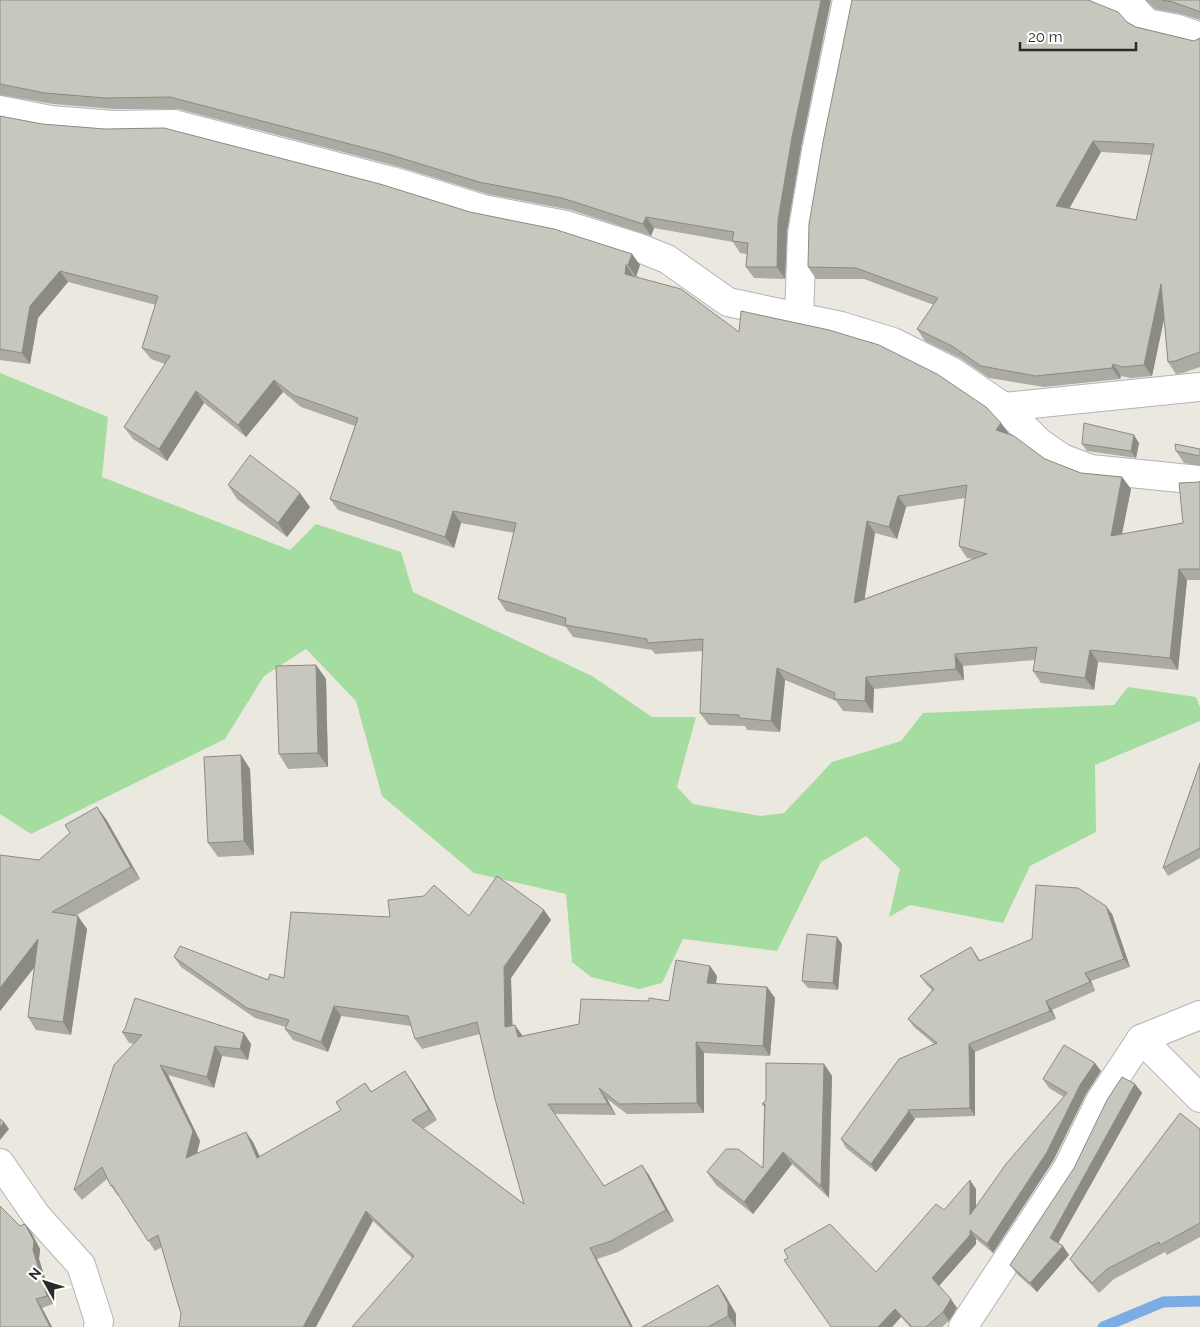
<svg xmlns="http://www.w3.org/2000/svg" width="1200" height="1327" viewBox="0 0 1200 1327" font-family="Raleway,sans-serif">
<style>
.green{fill:#a5dda0}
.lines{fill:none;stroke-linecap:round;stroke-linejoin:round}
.stream{stroke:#7bace4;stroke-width:11}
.street-casing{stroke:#b3b2bd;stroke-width:30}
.street{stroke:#fff;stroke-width:28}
.wall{fill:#ababa3;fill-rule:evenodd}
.shaded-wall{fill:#8b8b84}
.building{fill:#c7c7bd;stroke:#8b8b84;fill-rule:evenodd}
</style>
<rect width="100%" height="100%" fill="#ebe9df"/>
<path class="green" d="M 0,373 L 108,417 L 102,477 L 290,550 L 316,524 L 401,552 L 413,592 L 592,676 L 652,717 L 696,717 L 677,787 L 693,804 L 761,816 L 784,813 L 832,762 L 901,741 L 923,713 L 1114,705 L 1128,687 L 1196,697 L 1200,707 L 1200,721 L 1095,765 L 1096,832 L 1030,866 L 1003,923 L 910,905 L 889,917 L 900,869 L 866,836 L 821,862 L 777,951 L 683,939 L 662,983 L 639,989 L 591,977 L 572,962 L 566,894 L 474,873 L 382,796 L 356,701 L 306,649 L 264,676 L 225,739 L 31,834 L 0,814 Z"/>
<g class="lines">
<path class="stream" d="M 1103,1327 L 1163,1302 L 1200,1301"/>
<g class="street-casing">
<g id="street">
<path d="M 1105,0 L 1135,10 L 1147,23 L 1178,29 L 1200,37"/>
<path d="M 0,110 L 51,120 L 113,125 L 174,124 L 392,181 L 483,209 L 566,225 L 637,247 L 667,259 L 728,302 L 841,326 L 893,342 L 953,372 L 1004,407 L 1039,442 L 1062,458 L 1091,469 L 1200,480"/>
<path d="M 799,316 L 802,234 L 816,151 L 847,0"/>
<path d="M 1004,407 L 1200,387"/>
<path d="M 1141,1039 L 1200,1098"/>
<path d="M 0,1163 L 36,1215 L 81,1265 L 99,1321 L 98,1327"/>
<path d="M 963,1327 L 1067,1169 L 1100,1101 L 1141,1039 L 1200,1015"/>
</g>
</g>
<use href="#street" class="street"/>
</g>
<g class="wall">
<path d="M 0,0 L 801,148 L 787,231 L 785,279 L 754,278 L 746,267 L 747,254 L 740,253 L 733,242 L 654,228 L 651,236 L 571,210 L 487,194 L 396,166 L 178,109 L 114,109 L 53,104 L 0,95 Z"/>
<path d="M 1090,0 L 1090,1 L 1136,27 L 1194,41 L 1200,38 L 1200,367 L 1183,373 L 1176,374 L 1168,362 L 1164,319 L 1152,376 L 1131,378 L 1121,376 L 1120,379 L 1044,387 L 989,378 L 960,358 L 925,341 L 917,329 L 934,305 L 864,279 L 816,279 L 808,267 ZM 1101,152 L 1151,155 L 1136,220 L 1069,208 Z"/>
<path d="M 1145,0 L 1200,0 L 1200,20 L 1181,14 L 1155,9 Z"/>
<path d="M 0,116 L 470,212 L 632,254 L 640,265 L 636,277 L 739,332 L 1001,423 L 1009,434 L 1045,459 L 1081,473 L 1122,477 L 1131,489 L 1122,534 L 1183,523 L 1199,482 L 1200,481 L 1200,580 L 1187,580 L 1178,670 L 1098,662 L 1094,690 L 1041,683 L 1033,671 L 1035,660 L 963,666 L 964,680 L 874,689 L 873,713 L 843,711 L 836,701 L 785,680 L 780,732 L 747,730 L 745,726 L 709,725 L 700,713 L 703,651 L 655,654 L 652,650 L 573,637 L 566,627 L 506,611 L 498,599 L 514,533 L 461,523 L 454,548 L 338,510 L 330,499 L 355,426 L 301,407 L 283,392 L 246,437 L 204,403 L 167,461 L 133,439 L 124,427 L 165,364 L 151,359 L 142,348 L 156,305 L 68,282 L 38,318 L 30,364 L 0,360 ZM 965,498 L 959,546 L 967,558 L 973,559 L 864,599 L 875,533 L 897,539 L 906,507 Z"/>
<path d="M 1139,443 L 1136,458 L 1087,451 L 1082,444 Z"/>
<path d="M 1200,449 L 1200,466 L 1184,463 L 1176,451 Z"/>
<path d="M 228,485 L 310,507 L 287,537 L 237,499 Z"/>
<path d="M 316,665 L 326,679 L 328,767 L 288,769 L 279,754 Z"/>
<path d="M 241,755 L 250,769 L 254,855 L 218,857 L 208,843 Z"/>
<path d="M 1200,763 L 1200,858 L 1168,876 L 1163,868 Z"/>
<path d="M 106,819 L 140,879 L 75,916 L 87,929 L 71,1035 L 36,1030 L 28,1017 L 34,968 L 0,1011 L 39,860 Z"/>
<path d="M 544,910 L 551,920 L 511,978 L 512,1025 L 522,1036 L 579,1024 L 649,1001 L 669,1001 L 710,966 L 717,976 L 716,984 L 767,987 L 775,998 L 770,1056 L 704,1053 L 704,1113 L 627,1114 L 607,1099 L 616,1115 L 555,1114 L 604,1186 L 649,1175 L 674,1221 L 618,1252 L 597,1259 L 412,1258 L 373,1221 L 181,1314 L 162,1247 L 155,1251 L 119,1195 L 118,1196 L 111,1186 L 107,1179 L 82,1200 L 74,1190 L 134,1044 L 129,1043 L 122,1032 L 251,1044 L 248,1060 L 222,1056 L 214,1088 L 168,1075 L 200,1141 L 197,1153 L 253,1142 L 260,1157 L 341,1110 L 365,1083 L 372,1092 L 412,1081 L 437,1120 L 423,1129 L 524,1204 L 480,1034 L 422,1049 L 415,1039 L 411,1026 L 341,1016 L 328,1052 L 293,1040 L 285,1029 L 286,1027 L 255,1018 L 181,967 L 174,957 L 268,980 L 284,978 L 390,917 L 469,916 Z"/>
<path d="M 1112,914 L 1130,967 L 1091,981 L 1095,991 L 1052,1010 L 1056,1019 L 975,1052 L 975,1116 L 914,1118 L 915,1119 L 876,1172 L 846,1148 L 841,1139 L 934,1044 L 914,1027 L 908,1019 L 932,990 L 926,984 L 920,976 L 971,947 L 980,960 Z"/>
<path d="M 842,944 L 838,990 L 808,988 L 802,981 Z"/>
<path d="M 824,1064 L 832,1076 L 829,1198 L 792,1164 L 753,1214 L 716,1185 L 707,1172 L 763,1168 L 764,1107 L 762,1104 Z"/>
<path d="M 1101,1071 L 1086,1094 L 1053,1161 L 993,1253 L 976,1239 L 976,1244 L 939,1286 L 957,1308 L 949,1321 L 942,1327 L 910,1327 L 901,1317 L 892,1327 L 831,1327 L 876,1272 L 944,1210 L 976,1189 L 976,1206 L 1064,1097 L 1049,1088 L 1043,1079 Z"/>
<path d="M 1135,1084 L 1142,1093 L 1058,1243 L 1069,1255 L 1037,1292 L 1017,1274 L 1010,1265 Z"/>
<path d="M 1200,1129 L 1200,1237 L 1167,1255 L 1165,1252 L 1114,1279 L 1099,1293 L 1077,1269 L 1070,1259 Z"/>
<path d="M 31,1232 L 40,1249 L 39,1259 L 53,1304 L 42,1308 L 52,1327 L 0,1327 Z"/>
<path d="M 718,1285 L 725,1295 L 736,1314 L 736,1327 L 642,1327 Z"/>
</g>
<g class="shaded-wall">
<path d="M 821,0 L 831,0 L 801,148 L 787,231 L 785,279 L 777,267 L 778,220 L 792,137 Z"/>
<path d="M 1093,141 L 1101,152 L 1064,218 L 1056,206 Z"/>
<path d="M 646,217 L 654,228 L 651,236 L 643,224 Z"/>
<path d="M 632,254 L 640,265 L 636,277 L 628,265 Z"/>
<path d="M 626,265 L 634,277 L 625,274 Z"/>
<path d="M 60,271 L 68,282 L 38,318 L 30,364 L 22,353 L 30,306 Z"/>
<path d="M 1161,284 L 1169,295 L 1152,376 L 1144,365 Z"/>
<path d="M 1113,364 L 1121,376 L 1120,379 L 1112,368 Z"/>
<path d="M 274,380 L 283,392 L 246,437 L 238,425 Z"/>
<path d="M 196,391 L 204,403 L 167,461 L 159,449 Z"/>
<path d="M 1001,423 L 1009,434 L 996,430 Z"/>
<path d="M 1134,435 L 1139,443 L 1136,458 L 1131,451 Z"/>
<path d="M 1122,477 L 1131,489 L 1119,548 L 1111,536 Z"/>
<path d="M 300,493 L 310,507 L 287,537 L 278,523 Z"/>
<path d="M 898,496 L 906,507 L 897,539 L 889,527 Z"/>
<path d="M 453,511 L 461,523 L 454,548 L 445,537 Z"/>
<path d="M 867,521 L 875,533 L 862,615 L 854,603 Z"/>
<path d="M 1179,569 L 1187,580 L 1178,670 L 1170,658 Z"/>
<path d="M 1090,650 L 1098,662 L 1094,690 L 1085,678 Z"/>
<path d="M 955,654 L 963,666 L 964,680 L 956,669 Z"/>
<path d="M 316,665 L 326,679 L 328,767 L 318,753 Z"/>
<path d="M 777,668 L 785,680 L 780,732 L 771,721 Z"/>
<path d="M 866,677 L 874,689 L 873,713 L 865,701 Z"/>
<path d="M 241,755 L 250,769 L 254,855 L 244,841 Z"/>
<path d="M 97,807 L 106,819 L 140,879 L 131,867 Z"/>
<path d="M 1106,906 L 1112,914 L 1130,967 L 1124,959 Z"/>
<path d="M 544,910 L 551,920 L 511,978 L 513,1038 L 505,1027 L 504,967 Z"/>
<path d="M 78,916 L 87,929 L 71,1035 L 63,1022 Z"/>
<path d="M 837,937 L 842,944 L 838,990 L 833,983 Z"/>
<path d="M 38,939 L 46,952 L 0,1011 L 0,988 Z"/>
<path d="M 710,966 L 717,976 L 714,994 L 707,983 Z"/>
<path d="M 1085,973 L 1091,981 L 1095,991 Z"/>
<path d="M 767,987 L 775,998 L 770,1056 L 763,1046 Z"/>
<path d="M 1046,1001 L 1052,1010 L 1056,1019 L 1050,1011 Z"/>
<path d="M 334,1006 L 341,1016 L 328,1052 L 321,1042 Z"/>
<path d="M 515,1025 L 522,1035 L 525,1048 L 518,1037 Z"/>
<path d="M 244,1033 L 251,1044 L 248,1060 L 240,1049 Z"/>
<path d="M 696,1042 L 704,1053 L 704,1113 L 697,1103 Z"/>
<path d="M 969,1044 L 975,1052 L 975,1116 L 970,1108 Z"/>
<path d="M 215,1046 L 222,1056 L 214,1088 L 207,1077 Z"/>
<path d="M 1095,1063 L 1101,1071 L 1086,1094 L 1053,1161 L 993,1253 L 987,1244 L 1080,1085 Z"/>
<path d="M 824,1064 L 832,1076 L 829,1198 L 821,1186 Z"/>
<path d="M 160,1065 L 168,1075 L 200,1141 L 193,1168 L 186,1158 Z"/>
<path d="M 405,1071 L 412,1081 L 437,1120 L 429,1110 Z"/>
<path d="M 1135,1084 L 1142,1093 L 1056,1247 L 1050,1238 Z"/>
<path d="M 599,1088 L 607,1099 L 616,1115 L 608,1104 Z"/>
<path d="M 909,1111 L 915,1119 L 876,1172 L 871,1164 Z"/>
<path d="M 4,1122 L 9,1129 L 0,1140 L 0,1127 Z"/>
<path d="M 246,1132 L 253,1142 L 265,1168 L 257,1158 Z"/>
<path d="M 783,1152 L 792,1164 L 753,1214 L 744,1202 Z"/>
<path d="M 642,1165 L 649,1175 L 674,1221 L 666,1210 Z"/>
<path d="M 970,1180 L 976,1189 L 976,1224 L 970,1215 Z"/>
<path d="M 366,1211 L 373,1221 L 316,1327 L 303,1327 Z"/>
<path d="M 25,1224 L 31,1232 L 40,1249 L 39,1259 L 53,1304 L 47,1296 Z"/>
<path d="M 970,1230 L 976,1239 L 976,1244 L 938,1287 L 932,1278 Z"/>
<path d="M 1063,1246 L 1069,1255 L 1037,1292 L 1030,1283 Z"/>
<path d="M 590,1248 L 597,1259 L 633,1327 L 631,1327 Z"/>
<path d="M 718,1285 L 725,1295 L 736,1314 L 736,1327 L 728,1316 Z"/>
<path d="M 36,1299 L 42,1308 L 52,1327 L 50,1327 Z"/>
<path d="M 951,1299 L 957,1308 L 949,1321 L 943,1312 Z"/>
<path d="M 895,1309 L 901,1317 L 892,1327 L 878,1327 Z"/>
</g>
<g class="building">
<path d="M 0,0 L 821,0 L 792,137 L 778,220 L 777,267 L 746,267 L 748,243 L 732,241 L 734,232 L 646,217 L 643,224 L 562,198 L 479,182 L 388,154 L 170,97 L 105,98 L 45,93 L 0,84 Z"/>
<path d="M 852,0 L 1088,0 L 1118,12 L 1127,22 L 1136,27 L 1194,41 L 1200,38 L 1200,352 L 1175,361 L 1168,362 L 1161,284 L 1144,365 L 1123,367 L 1113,364 L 1112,368 L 1036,376 L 981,366 L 952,346 L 917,329 L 938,298 L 856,268 L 808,267 L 809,224 L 823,142 ZM 1093,141 L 1154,144 L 1136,220 L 1056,206 Z"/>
<path d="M 1162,0 L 1200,0 L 1200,13 L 1198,11 L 1173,2 Z"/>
<path d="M 0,116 L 42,124 L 105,129 L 164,128 L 380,184 L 470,212 L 554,229 L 632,254 L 628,265 L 626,265 L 625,274 L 681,289 L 739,332 L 741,311 L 829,330 L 879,345 L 937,374 L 986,407 L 1001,423 L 996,430 L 1014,436 L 1045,459 L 1081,473 L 1122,477 L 1111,536 L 1183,523 L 1179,483 L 1199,482 L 1200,481 L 1200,569 L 1179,569 L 1170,658 L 1090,650 L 1085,678 L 1033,671 L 1037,647 L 955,654 L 956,669 L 866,677 L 865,701 L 834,699 L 835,693 L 777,668 L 771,721 L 739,718 L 739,715 L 700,713 L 703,639 L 647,643 L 647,639 L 565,625 L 566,618 L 498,599 L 516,523 L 453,511 L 445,537 L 330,499 L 358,418 L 293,395 L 274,380 L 238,425 L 196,391 L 159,449 L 124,427 L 170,356 L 142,348 L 158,296 L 60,271 L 30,306 L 22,353 L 0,349 ZM 967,485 L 959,546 L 987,554 L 854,603 L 867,521 L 889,527 L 898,496 Z"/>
<path d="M 1084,423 L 1134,435 L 1131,451 L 1082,444 Z"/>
<path d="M 1175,444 L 1200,449 L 1200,456 L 1176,451 Z"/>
<path d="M 250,455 L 300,493 L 278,523 L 228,485 Z"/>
<path d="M 316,665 L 318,753 L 279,754 L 276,666 Z"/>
<path d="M 241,755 L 244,841 L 208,843 L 204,757 Z"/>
<path d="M 1200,763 L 1200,848 L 1163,868 Z"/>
<path d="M 97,807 L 131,867 L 52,912 L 78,916 L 63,1022 L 28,1017 L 38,939 L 0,988 L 0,855 L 39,860 L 70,833 L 65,825 Z"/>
<path d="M 497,876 L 544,910 L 504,967 L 505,1027 L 515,1025 L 518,1037 L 579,1024 L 581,999 L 649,1001 L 649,998 L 669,1001 L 676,960 L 710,966 L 707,983 L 767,987 L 763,1046 L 696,1042 L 697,1103 L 619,1104 L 599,1088 L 608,1104 L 548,1104 L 604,1186 L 642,1165 L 666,1210 L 611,1241 L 590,1248 L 631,1327 L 352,1327 L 414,1256 L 366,1211 L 303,1327 L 179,1327 L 181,1314 L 158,1235 L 148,1241 L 112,1185 L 111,1186 L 102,1167 L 74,1190 L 114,1065 L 142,1035 L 122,1032 L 125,1029 L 135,998 L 244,1033 L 240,1049 L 215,1046 L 207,1077 L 160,1065 L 193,1131 L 186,1158 L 246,1132 L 257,1158 L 341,1110 L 336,1102 L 365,1083 L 371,1092 L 405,1071 L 429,1110 L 412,1120 L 524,1204 L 495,1099 L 477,1022 L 415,1039 L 408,1016 L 334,1006 L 321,1042 L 285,1029 L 289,1020 L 247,1008 L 174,957 L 180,946 L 268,980 L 270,974 L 284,978 L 291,912 L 390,917 L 388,900 L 424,896 L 434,885 L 469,916 Z"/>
<path d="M 1036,885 L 1078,888 L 1106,906 L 1124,959 L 1085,973 L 1090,982 L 1046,1001 L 1050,1011 L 969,1044 L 970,1108 L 908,1110 L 909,1111 L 871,1164 L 841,1139 L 899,1059 L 937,1043 L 908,1019 L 934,989 L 920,976 L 971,947 L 979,961 L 1032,939 Z"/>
<path d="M 807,934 L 837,937 L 833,983 L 802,981 Z"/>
<path d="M 1064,1045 L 1095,1063 L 1080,1085 L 1047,1152 L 987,1244 L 970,1230 L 970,1235 L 932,1278 L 951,1299 L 943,1312 L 926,1327 L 912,1327 L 895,1309 L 878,1327 L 831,1327 L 784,1260 L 788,1258 L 784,1250 L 830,1224 L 876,1272 L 936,1204 L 944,1210 L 970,1180 L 970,1215 L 1006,1164 L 1067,1093 L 1043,1079 Z"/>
<path d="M 766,1063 L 824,1064 L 821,1186 L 783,1152 L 744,1202 L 707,1172 L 726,1149 L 738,1149 L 763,1168 L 765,1104 L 762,1104 L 766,1100 Z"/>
<path d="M 1122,1077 L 1135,1084 L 1050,1238 L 1063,1246 L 1030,1283 L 1010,1265 L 1074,1168 L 1107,1100 Z"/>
<path d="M 1180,1113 L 1200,1129 L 1200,1223 L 1160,1245 L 1159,1242 L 1107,1269 L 1092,1283 L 1070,1259 Z"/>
<path d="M 0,1119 L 4,1122 L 0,1127 Z"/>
<path d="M 0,1206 L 20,1226 L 25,1224 L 34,1241 L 33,1250 L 47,1296 L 36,1299 L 50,1327 L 0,1327 Z"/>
<path d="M 718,1285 L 728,1304 L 728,1316 L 708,1327 L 642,1327 Z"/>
</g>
<g transform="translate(45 1282) rotate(309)" stroke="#ffffff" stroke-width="4" paint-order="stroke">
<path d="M0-4L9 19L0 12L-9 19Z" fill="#2b2b2b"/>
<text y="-8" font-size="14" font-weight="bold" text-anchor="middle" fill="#2b2b2b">N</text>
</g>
<path d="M1020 42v8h116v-8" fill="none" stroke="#2b2b2b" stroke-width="2.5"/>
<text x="1028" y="42" font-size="15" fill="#2b2b2b" stroke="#ffffff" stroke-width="4" paint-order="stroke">20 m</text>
</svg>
